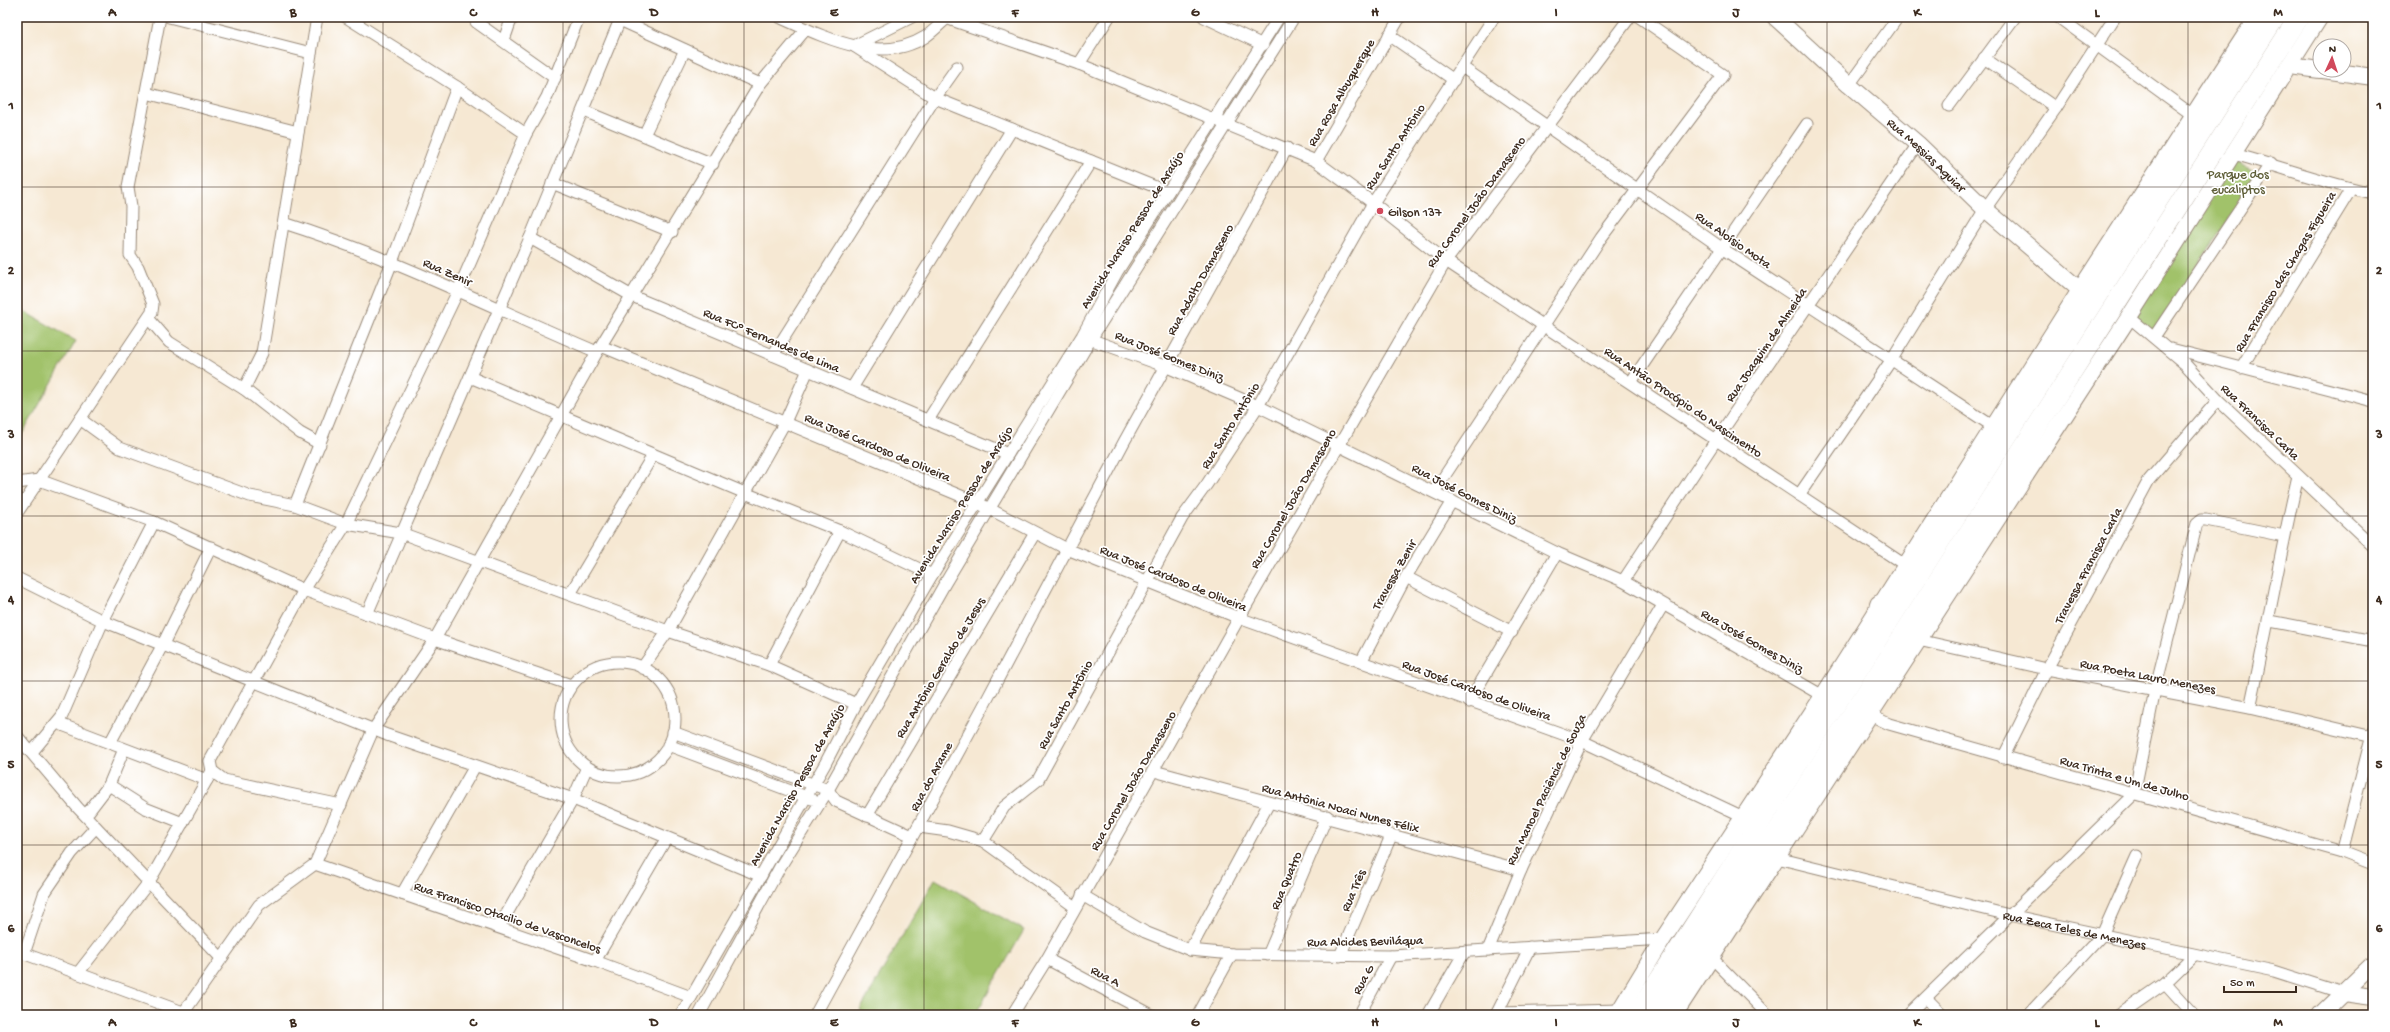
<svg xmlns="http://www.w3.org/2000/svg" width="2390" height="1032" viewBox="0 0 2390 1032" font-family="'Gochi Hand',sans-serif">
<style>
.green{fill:#a1c26b;stroke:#6e7644}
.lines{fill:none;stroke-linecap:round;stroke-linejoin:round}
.street-casing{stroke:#988978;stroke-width:13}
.secondary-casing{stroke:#988978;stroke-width:18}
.highway-casing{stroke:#988978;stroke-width:22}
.street{stroke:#fff;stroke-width:11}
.secondary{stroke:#fff;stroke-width:16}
.highway{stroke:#fff;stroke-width:20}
.grid{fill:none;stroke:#3b2a1e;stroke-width:1;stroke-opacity:0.55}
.poi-dot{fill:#d1495b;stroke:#fff;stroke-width:1.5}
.labels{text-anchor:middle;stroke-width:3.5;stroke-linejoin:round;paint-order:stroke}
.street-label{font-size:13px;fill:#3b2a1e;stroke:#fff}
.park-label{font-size:13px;fill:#5f5f39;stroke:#fff}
.poi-label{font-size:13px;fill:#3b2a1e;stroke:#fff;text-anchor:start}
.neatline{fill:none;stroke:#3b2a1e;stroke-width:1.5}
.grid-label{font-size:13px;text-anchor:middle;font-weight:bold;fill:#3b2a1e}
</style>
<rect width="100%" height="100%" fill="#fff"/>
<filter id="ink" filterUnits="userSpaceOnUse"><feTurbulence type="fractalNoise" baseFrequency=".025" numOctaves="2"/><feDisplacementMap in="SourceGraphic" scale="8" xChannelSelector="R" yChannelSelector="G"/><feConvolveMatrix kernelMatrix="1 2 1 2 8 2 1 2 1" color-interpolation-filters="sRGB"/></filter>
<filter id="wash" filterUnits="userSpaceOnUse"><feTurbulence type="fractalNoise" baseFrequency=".012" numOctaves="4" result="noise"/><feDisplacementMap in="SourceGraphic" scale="16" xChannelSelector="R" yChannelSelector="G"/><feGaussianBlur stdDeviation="0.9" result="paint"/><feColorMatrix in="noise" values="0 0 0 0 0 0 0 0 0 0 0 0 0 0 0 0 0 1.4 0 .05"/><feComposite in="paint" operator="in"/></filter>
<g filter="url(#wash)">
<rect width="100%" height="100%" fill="#f6e8d3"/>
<g class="green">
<path d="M 2234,160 L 2259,174 L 2153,332 L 2133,316 Z"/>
<path d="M 17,307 L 76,341 L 17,443 Z"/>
<path d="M 935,879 L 1024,930 L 975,1015 L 869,1015 L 860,1010 Z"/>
</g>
</g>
<g filter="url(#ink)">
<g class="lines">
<g class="street-casing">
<g id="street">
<path d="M 169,17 L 311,53"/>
<path d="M 346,17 L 457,87 L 526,134"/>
<path d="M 779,17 C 822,36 879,66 925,37 C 933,32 941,23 948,17"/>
<path d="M 943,17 L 1079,64 L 1316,161 L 1373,203 L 1446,261 L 1905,565"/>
<path d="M 1204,17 L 1263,45"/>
<path d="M 2058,17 L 2194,116"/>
<path d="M 620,20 L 760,84"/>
<path d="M 476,22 L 555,78"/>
<path d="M 1389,35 L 1454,80"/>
<path d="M 504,40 L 512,17"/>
<path d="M 854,46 L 935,98 L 1168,192"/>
<path d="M 854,46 L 912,17"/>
<path d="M 1984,58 L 2056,108"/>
<path d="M 1079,64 L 1109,17"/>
<path d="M 1462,67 L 1723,249 L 1994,427"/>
<path d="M 1849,85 L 1898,17"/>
<path d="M 146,93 L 298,132"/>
<path d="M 1949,106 L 2015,17"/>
<path d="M 584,111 L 713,164"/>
<path d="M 644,135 L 685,50"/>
<path d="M 2233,154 C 2280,166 2326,184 2373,193"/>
<path d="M 1316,161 L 1400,17"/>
<path d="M 552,183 L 672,232"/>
<path d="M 284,223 C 392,257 493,308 597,352"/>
<path d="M 530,238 L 632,296 L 1008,454"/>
<path d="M 2129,317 L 2185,364 L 2218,400 L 2373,546"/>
<path d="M 149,319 L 169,342 L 244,389 L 300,433 L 320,444"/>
<path d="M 1084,337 L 1167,367 L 1258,406 L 1557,553 L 1623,581 L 1823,696"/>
<path d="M 2154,337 L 2271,163"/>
<path d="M 601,346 L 978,503 L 1067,549 L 1239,618 L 1582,741 L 1743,817"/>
<path d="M 2171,349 L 2373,401"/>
<path d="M 773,355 L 935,98 L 957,67"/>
<path d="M 2241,368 L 2351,189"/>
<path d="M 470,377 L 745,493 L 840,531 L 932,575"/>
<path d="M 1631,382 L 1807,124"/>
<path d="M 852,388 L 1012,129"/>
<path d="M 244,389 L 262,353 L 317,17"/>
<path d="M 80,419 L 120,448 L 250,496 L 295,505 L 346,524 L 401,533 L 668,631 L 769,665 L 856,704"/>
<path d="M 928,420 L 1091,161"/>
<path d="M 17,483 L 39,480 L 154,522 L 304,590 L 435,639 L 571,685"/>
<path d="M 1434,492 L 1601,238 L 1723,75 L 1639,17"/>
<path d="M 1799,495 L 1892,359 L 1985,209 L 2056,108 L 2115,17"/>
<path d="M 295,505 L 392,262 L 457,87"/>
<path d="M 17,513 L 152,312 L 153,304 L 138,267 L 130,255 L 131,206 L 128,187 L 160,17"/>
<path d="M 1406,577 L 1512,632"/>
<path d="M 17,578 L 103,621 L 387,735 L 573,799 L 761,876"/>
<path d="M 1623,581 L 1716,440 L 1918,144"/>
<path d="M 570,594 L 653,455"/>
<path d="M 367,614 L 530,238 L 621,17"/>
<path d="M 2270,621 L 2373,641"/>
<path d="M 1918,640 L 2047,669 L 2250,708 L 2373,737"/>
<path d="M 1361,662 L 1406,577 L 1452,501"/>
<circle cx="618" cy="719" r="57"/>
<path d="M 769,665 L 840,531"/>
<path d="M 642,668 L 668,631 L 785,422 L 808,370"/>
<path d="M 1469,702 L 1557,553"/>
<path d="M 2250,708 C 2267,631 2280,553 2298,476"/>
<path d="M 1870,715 L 1889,724 L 2342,852 L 2373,864"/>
<path d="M 57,723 L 207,780"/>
<path d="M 673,732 L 828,790 L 836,801 L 912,836"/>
<path d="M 17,736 L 78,808 L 221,958"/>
<path d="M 110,743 L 163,644 L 211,547"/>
<path d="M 668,745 L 812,799"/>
<path d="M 32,752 L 62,716 L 103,621 L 154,522"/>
<path d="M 2003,758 L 2047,669 L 2149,480 L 2218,400"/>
<path d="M 1154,771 L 1521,870"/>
<path d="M 109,785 L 145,808 L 183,823"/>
<path d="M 341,805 L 224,780 L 212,771 L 210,761 L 304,590 L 346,524 L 458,291 L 526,134 L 547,97 L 579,17"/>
<path d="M 86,815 L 109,785 L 124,749"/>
<path d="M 867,816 L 1035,533"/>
<path d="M 919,827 L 948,831 L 983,841 L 1075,907"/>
<path d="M 983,841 L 1004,807 L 1038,780 L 1182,518 L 1207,484 L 1258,406 L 1373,203 L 1494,17"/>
<path d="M 2342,852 L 2373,731"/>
<path id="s1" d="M 1777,858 L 2009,915 L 2274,971 L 2343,993"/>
<path d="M 315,864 L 595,961 L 691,997"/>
<path d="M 402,894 L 475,766"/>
<path d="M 1082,895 L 1145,932 L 1190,950 L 1232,954 L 1391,956 L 1663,939"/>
<path d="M 499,927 L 573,799 L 587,767"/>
<path d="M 1190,950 L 1269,803"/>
<path d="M 1488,950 L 1521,870 L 1582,741 L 1663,605"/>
<path d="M 17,951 L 183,1012"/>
<path d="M 24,954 L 44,894 L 72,853 L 96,827"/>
<path d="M 1268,955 L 1327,816"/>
<path d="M 1340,956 L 1391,836"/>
<path d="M 1711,957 L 1768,1015"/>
<path d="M 1047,959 L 1152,1015"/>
<path d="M 595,961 L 666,839"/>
<path d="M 78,973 L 149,882 L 212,771"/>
<path d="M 2165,983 L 2194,1015"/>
<path d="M 1926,998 L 1943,1015"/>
<path d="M 1497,1013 L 1620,1010"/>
<path d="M 182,1015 L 259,905 L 315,864 L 373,730 L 435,639 L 597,352 L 760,84 L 806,29"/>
<path d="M 681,1015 L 825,764 L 856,704 L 932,575 L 1082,336 L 1117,272 L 1279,17"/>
<path d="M 699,1015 L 780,867 L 828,790 L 944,585 L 1091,339 L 1294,17"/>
<path d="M 815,1015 L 982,709 L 1124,442 L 1287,148"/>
<path d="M 1012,1015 L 1047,959 L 1239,618 L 1446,261 L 1630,17"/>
<path d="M 1198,1015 L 1232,954"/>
<path d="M 1359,1015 L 1391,956"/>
<path d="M 1428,1015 L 1465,951"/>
<path d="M 1496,1015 L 1530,947"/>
<path d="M 1908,1015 L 2134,794 L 2155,690 L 2197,523 L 2201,520 L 2206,520 L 2284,536"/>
<path d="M 2028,1015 L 2102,935 L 2137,856"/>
<path d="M 2119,1015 L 2165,983 L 2194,955"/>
</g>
</g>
<g class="secondary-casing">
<g id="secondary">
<path id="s2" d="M 1775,17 L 1849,85 L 1918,144 L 1985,209 L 2080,290"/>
<path d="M 2290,66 L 2320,70"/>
<path d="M 2323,70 L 2373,77"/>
<path d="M 2343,993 L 2373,997"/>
<path d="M 1617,1015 L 1663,939 L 1823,696 L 2080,290 L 2257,17"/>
<path d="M 1674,1015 L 2129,317 L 2320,17"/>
<path d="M 2320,1015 L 2373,964"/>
</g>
</g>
<g class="highway-casing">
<g id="highway">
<path d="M 1869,647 L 1880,605"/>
<path d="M 1637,1015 C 1852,684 2064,351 2275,17"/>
<path d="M 1655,1015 L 1781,826 L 2299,17"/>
</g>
</g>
<use href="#street" class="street"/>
<use href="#secondary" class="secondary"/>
<use href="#highway" class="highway"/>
</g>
</g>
<path class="grid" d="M 202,17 L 202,1015M 383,17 L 383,1015M 563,17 L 563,1015M 744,17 L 744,1015M 924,17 L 924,1015M 1105,17 L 1105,1015M 1285,17 L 1285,1015M 1466,17 L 1466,1015M 1646,17 L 1646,1015M 1827,17 L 1827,1015M 2007,17 L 2007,1015M 2188,17 L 2188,1015M 17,187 L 2373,187M 17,351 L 2373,351M 17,516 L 2373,516M 17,681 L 2373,681M 17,845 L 2373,845"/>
<circle class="poi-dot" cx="1380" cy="211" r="4"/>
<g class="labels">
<g class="street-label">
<text transform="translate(1340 92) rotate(-60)" y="5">Rua Rosa Albuquerque</text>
<text transform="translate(1394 146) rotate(-57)" y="5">Rua Santo Antônio</text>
<text dy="5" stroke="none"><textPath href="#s2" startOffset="205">Rua Messias Aguiar</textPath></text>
<text transform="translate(1475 201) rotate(-54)" y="5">Rua Coronel João Damasceno</text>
<text transform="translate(1131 229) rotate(-58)" y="5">Avenida Narciso Pessoa de Araújo</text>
<text transform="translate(1734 239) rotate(35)" y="5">Rua Aloísio Mota</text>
<text transform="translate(448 271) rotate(24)" y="5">Rua Zenir</text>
<text transform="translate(2284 271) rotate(-59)" y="5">Rua Francisco das Chagas Figueira</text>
<text transform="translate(1199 279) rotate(-61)" y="5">Rua Adalto Damasceno</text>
<text transform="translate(772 339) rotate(23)" y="5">Rua FCº Fernandes de Lima</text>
<text transform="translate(1765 344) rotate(-56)" y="5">Rua Joaquim de Almeida</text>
<text transform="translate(1170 355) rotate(22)" y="5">Rua José Gomes Diniz</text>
<text transform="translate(1684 401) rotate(34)" y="5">Rua Antão Procópio do Nascimento</text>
<text transform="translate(2261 421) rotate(44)" y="5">Rua Francisca Carla</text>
<text transform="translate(1229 425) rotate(-58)" y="5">Rua Santo Antônio</text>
<text transform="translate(878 446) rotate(23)" y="5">Rua José Cardoso de Oliveira</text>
<text transform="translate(1465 492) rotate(27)" y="5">Rua José Gomes Diniz</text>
<text transform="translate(1292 498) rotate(-60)" y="5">Rua Coronel João Damasceno</text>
<text transform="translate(960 504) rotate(-58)" y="5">Avenida Narciso Pessoa de Araújo</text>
<text transform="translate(2087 565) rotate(-62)" y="5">Travessa Francisca Carla</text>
<text transform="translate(1393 574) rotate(-61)" y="5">Travessa Zenir</text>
<text transform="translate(1174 577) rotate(22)" y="5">Rua José Cardoso de Oliveira</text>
<text transform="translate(1753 640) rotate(30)" y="5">Rua José Gomes Diniz</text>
<text transform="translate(939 667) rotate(-59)" y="5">Rua Antônio Geraldo de Jesus</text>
<text transform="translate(2148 675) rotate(11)" y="5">Rua Poeta Lauro Menezes</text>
<text transform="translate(1477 689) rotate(20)" y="5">Rua José Cardoso de Oliveira</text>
<text transform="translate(1064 704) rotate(-61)" y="5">Rua Santo Antônio</text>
<text transform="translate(930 776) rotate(-62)" y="5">Rua do Arame</text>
<text transform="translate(2125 777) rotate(16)" y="5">Rua Trinta e Um de Julho</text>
<text transform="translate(1132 780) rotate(-60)" y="5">Rua Coronel João Damasceno</text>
<text transform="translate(796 784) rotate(-61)" y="5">Avenida Narciso Pessoa de Araújo</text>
<text transform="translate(1545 789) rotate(-64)" y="5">Rua Manoel Paciência de Souza</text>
<text transform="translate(1341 807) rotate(15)" y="5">Rua Antônia Noaci Nunes Félix</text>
<text transform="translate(1285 880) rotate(-67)" y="5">Rua Quatro</text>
<text transform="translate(1352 890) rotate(-67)" y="5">Rua Três</text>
<text transform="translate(508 916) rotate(19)" y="5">Rua Francisco Otacilio de Vasconcelos</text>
<text dy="5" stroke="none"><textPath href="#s1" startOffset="306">Rua Zeca Teles de Menezes</textPath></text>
<text transform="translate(1365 940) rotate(-1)" y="5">Rua Alcides Beviláqua</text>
<text transform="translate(1106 975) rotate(28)" y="5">Rua A</text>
<text transform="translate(1362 979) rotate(-62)" y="5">Rua G</text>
</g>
<g class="park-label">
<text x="2238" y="178">Parque dos<tspan x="2238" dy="15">eucaliptos</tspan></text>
</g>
<g class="poi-label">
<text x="1388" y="216">Gilson 137</text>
</g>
</g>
<rect width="2390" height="1032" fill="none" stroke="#fff" stroke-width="44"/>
<g transform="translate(2332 58) rotate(3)"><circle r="19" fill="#ffffff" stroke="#b1aaa5"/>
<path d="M0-3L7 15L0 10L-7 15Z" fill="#d1495b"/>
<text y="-6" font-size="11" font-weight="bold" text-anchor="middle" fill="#3b2a1e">N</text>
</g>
<path d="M2224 986v6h72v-6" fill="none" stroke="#3b2a1e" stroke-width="2"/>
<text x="2230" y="986" font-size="12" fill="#3b2a1e" stroke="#ffffff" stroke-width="3" paint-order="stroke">50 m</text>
<rect x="22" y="22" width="2346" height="988" class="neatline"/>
<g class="grid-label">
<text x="112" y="16">A</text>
<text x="293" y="16">B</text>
<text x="473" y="16">C</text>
<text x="654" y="16">D</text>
<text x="834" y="16">E</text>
<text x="1015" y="16">F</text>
<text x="1195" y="16">G</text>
<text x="1375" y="16">H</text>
<text x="1556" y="16">I</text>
<text x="1736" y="16">J</text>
<text x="1917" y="16">K</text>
<text x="2097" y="16">L</text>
<text x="2278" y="16">M</text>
<text x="11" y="109">1</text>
<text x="2379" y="109">1</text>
<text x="11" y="274">2</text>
<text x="2379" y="274">2</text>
<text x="11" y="438">3</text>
<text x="2379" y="438">3</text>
<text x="11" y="603">4</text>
<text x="2379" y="603">4</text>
<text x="11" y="768">5</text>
<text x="2379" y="768">5</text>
<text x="11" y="932">6</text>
<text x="2379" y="932">6</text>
<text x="112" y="1026">A</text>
<text x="293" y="1026">B</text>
<text x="473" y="1026">C</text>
<text x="654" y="1026">D</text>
<text x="834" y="1026">E</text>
<text x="1015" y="1026">F</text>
<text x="1195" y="1026">G</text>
<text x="1375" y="1026">H</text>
<text x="1556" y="1026">I</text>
<text x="1736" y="1026">J</text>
<text x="1917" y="1026">K</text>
<text x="2097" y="1026">L</text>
<text x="2278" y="1026">M</text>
</g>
</svg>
